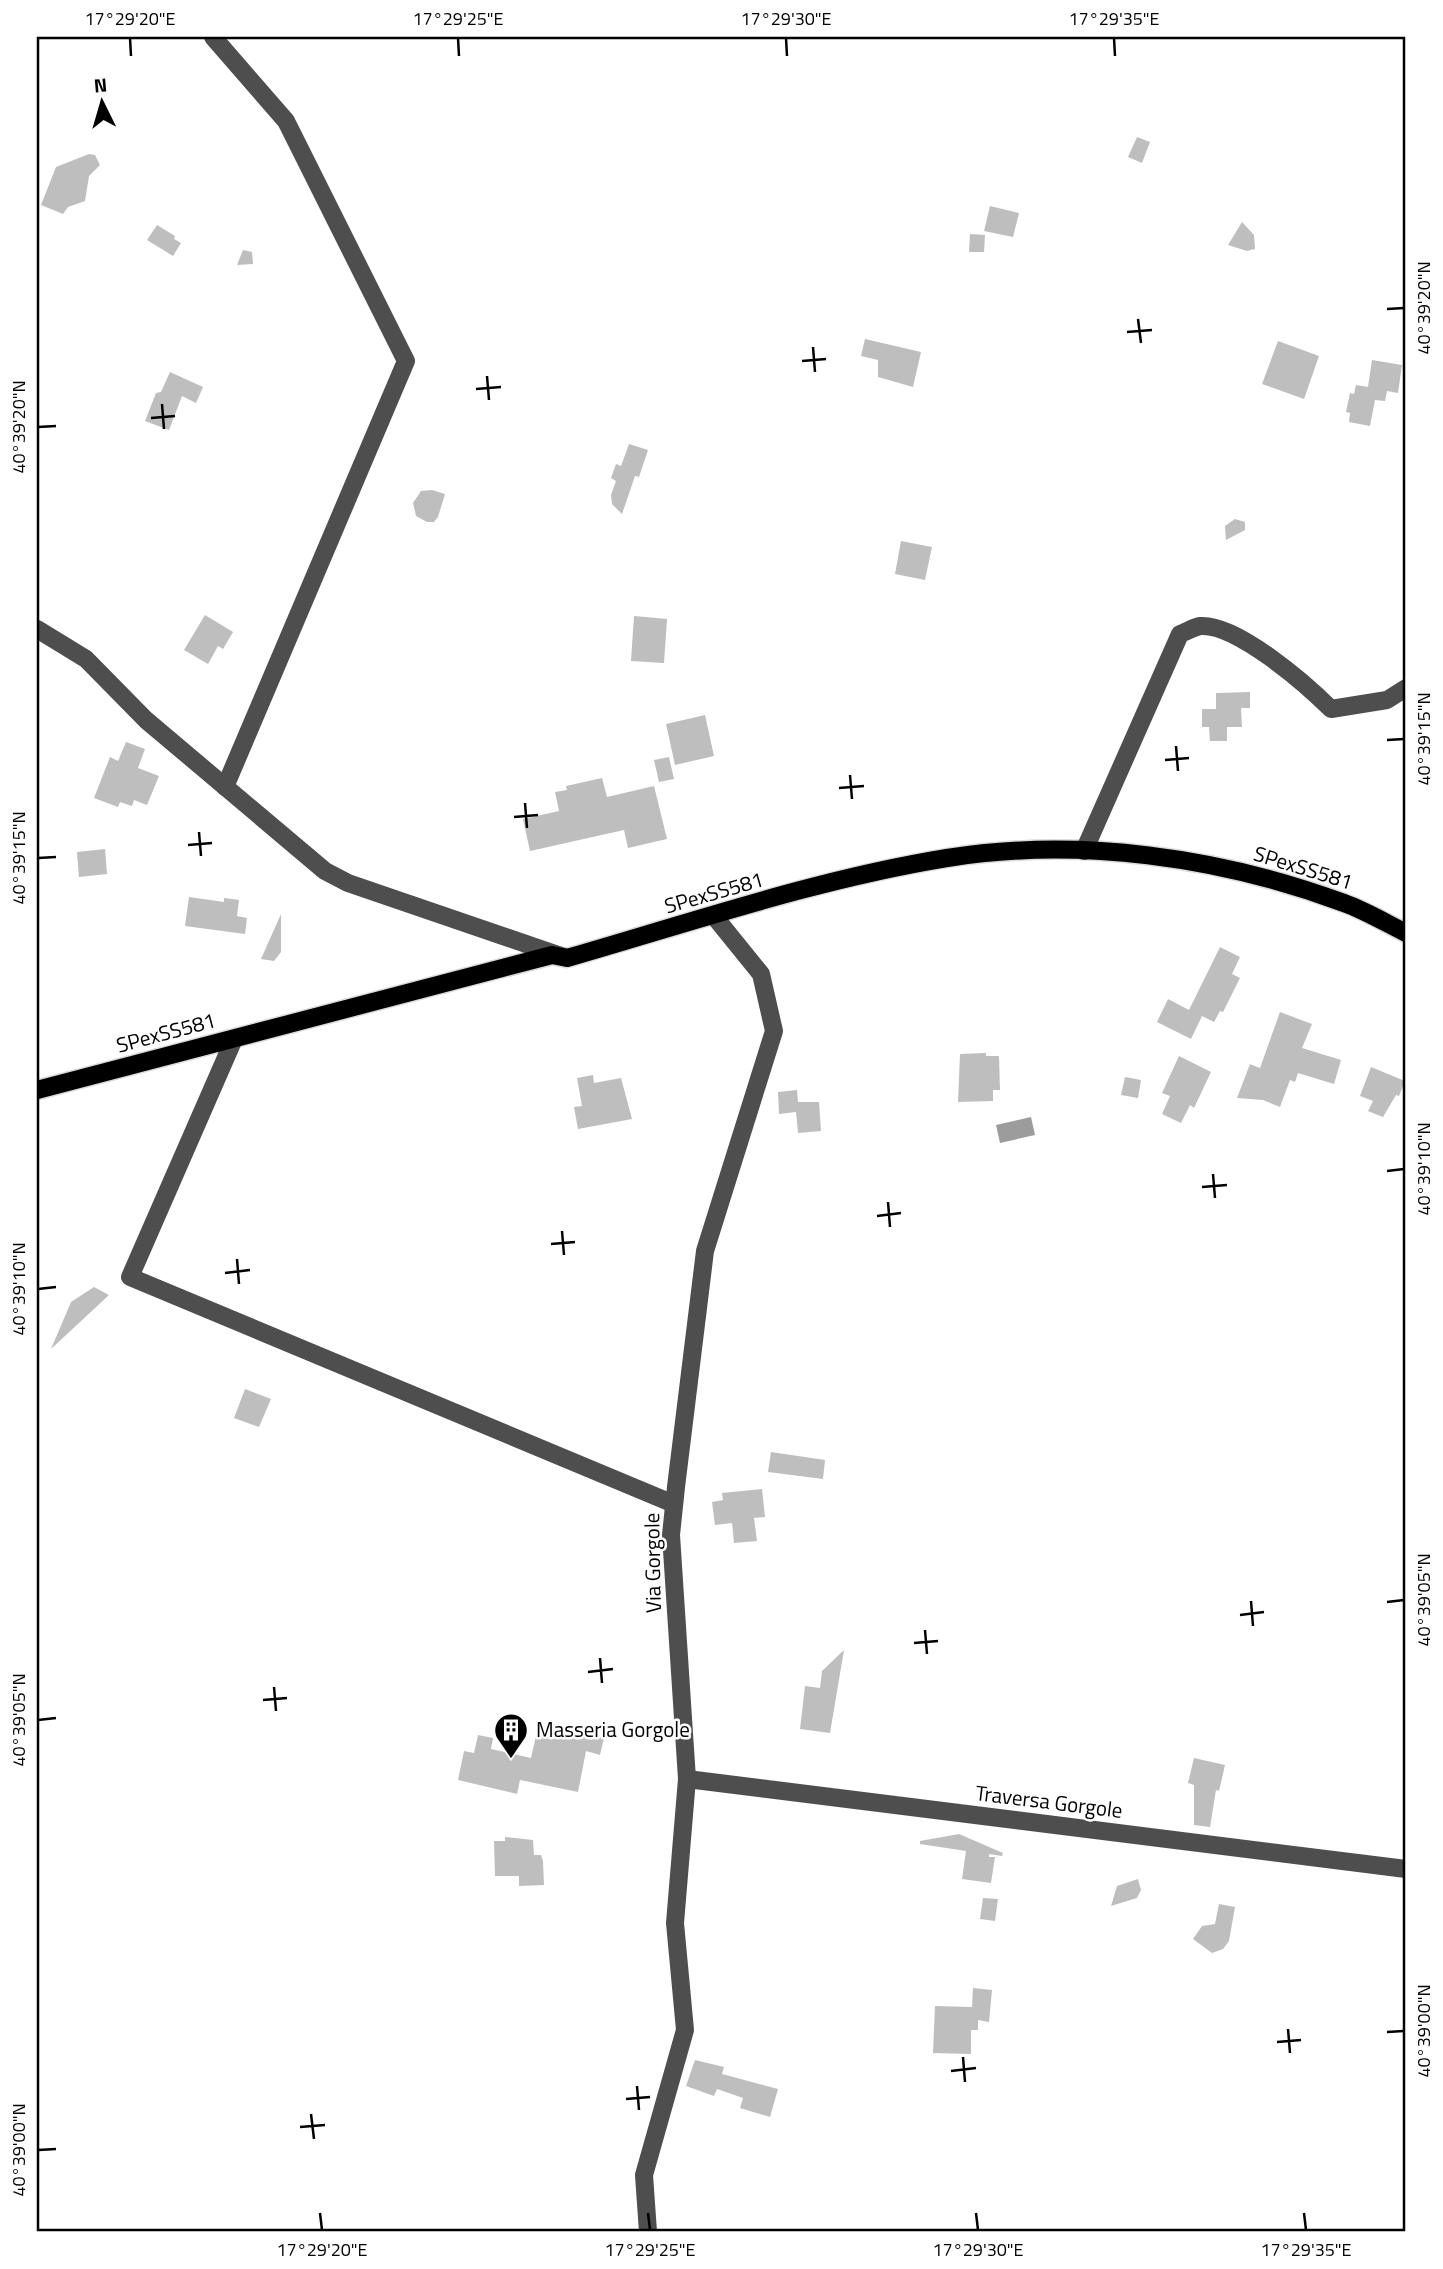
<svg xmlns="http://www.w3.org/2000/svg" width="1443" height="2269" viewBox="0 0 1443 2269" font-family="'Titillium Web',sans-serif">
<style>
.water{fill:#9c9c9c}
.building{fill:#bebebe}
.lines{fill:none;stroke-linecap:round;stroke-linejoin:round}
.major-casing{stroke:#dbdbdb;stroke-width:21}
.minor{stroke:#4e4e4e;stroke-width:18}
.major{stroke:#000;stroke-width:18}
.ticks{fill:none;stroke:#000;stroke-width:2.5}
.labels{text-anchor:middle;stroke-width:5;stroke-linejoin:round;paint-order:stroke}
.street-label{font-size:21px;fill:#000;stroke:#fff}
.poi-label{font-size:21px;fill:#000;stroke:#fff;text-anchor:start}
.neatline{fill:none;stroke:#000;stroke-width:2.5}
.ticks-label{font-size:18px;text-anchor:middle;fill:#000}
</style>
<rect width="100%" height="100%" fill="#fff"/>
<path class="water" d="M 1031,1117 L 1035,1135 L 1000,1143 L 996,1125 Z"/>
<g class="building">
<path d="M 1137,137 L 1150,142 L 1142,163 L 1128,157 Z"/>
<path d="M 89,154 L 95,155 L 100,165 L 89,176 L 85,201 L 68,207 L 63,214 L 41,205 L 56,167 Z"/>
<path d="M 990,206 L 1019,213 L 1013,237 L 984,231 Z"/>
<path d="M 1242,222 L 1254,235 L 1255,249 L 1247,251 L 1228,245 Z"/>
<path d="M 157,225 L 175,236 L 174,239 L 181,243 L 173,256 L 147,240 Z"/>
<path d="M 970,234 L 985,235 L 984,252 L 969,252 Z"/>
<path d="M 243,250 L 252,252 L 253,264 L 237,265 Z"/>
<path d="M 865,339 L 921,352 L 913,387 L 878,377 L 878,360 L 861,356 Z"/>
<path d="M 1278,341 L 1319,356 L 1304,399 L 1262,384 Z"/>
<path d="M 1372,360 L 1402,365 L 1398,393 L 1387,391 L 1385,401 L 1375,400 L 1370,426 L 1349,422 L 1350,413 L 1346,412 L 1350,393 L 1354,394 L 1356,385 L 1368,387 Z"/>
<path d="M 170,372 L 203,387 L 196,403 L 182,396 L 169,430 L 145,421 L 156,393 L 161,392 Z"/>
<path d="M 629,444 L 648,450 L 639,477 L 635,476 L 622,514 L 612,504 L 611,495 L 616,481 L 611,478 L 616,464 L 621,466 Z"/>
<path d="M 432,490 L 445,494 L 438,517 L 434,522 L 427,522 L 416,516 L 413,503 L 421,491 Z"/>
<path d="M 1235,519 L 1245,522 L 1245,530 L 1226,540 L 1225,526 Z"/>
<path d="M 901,541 L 932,547 L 925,580 L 895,574 Z"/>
<path d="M 205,615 L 233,632 L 223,649 L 218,646 L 208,664 L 184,650 Z"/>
<path d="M 634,616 L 667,619 L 664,663 L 631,661 Z"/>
<path d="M 1250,692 L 1250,708 L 1241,708 L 1242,727 L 1227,727 L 1227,741 L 1210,741 L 1209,727 L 1202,727 L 1202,709 L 1216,709 L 1216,693 Z"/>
<path d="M 705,715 L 714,756 L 675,765 L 666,724 Z"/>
<path d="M 126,742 L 145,749 L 138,768 L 159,776 L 147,805 L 134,800 L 132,806 L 120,802 L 118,807 L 94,798 L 110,757 L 118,761 Z"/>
<path d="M 669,757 L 674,779 L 659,782 L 654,760 Z"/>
<path d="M 602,778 L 607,797 L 654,786 L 667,839 L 628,848 L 624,830 L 530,851 L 523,819 L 559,811 L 555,792 L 567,790 L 566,786 Z"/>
<path d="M 105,849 L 107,874 L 79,877 L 77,852 Z"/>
<path d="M 189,897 L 224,902 L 224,898 L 239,900 L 237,916 L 247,918 L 245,934 L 185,926 Z"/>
<path d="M 281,914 L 281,952 L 274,961 L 261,959 Z"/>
<path d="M 1220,947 L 1240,957 L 1232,974 L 1240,978 L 1223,1012 L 1220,1011 L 1214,1022 L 1202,1016 L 1191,1039 L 1157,1022 L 1168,999 L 1189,1010 Z"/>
<path d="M 1280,1012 L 1312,1024 L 1302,1048 L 1341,1060 L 1334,1084 L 1298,1073 L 1295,1082 L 1290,1080 L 1280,1107 L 1263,1100 L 1237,1098 L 1250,1064 L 1260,1068 Z"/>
<path d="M 986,1053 L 986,1056 L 999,1056 L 1000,1090 L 993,1090 L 993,1101 L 958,1102 L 960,1054 Z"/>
<path d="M 1179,1056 L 1211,1072 L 1194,1108 L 1190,1105 L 1181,1123 L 1162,1114 L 1170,1096 L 1162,1093 Z"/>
<path d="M 1371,1067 L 1405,1081 L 1399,1096 L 1396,1095 L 1383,1117 L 1368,1111 L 1373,1101 L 1360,1096 Z"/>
<path d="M 593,1075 L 594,1083 L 621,1078 L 632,1119 L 578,1129 L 574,1107 L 582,1106 L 577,1078 Z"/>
<path d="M 1125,1077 L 1141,1080 L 1138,1098 L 1121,1095 Z"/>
<path d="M 797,1090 L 798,1102 L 819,1102 L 821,1131 L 798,1133 L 796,1112 L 779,1114 L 778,1092 Z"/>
<path d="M 94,1287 L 109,1295 L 51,1349 L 71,1302 Z"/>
<path d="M 245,1389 L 271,1399 L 259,1427 L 234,1418 Z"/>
<path d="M 771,1452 L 825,1460 L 823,1479 L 768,1472 Z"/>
<path d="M 762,1489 L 765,1517 L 754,1518 L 757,1541 L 734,1543 L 732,1523 L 715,1525 L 712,1502 L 723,1500 L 722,1493 Z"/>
<path d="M 844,1650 L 830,1733 L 800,1729 L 805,1686 L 820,1688 L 822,1671 Z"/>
<path d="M 538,1727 L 604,1738 L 600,1755 L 586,1751 L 578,1792 L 520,1780 L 517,1794 L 458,1780 L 464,1751 L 474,1753 L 478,1735 L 493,1738 L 491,1749 L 531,1758 Z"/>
<path d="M 1194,1758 L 1225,1765 L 1219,1791 L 1216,1790 L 1210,1827 L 1194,1825 L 1194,1785 L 1188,1783 Z"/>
<path d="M 959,1834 L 1003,1853 L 1002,1856 L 989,1854 L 989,1857 L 995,1857 L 991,1883 L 962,1879 L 966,1851 L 920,1844 L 920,1841 Z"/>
<path d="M 505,1837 L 533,1840 L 534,1855 L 541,1855 L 543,1861 L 544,1885 L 519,1886 L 519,1876 L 495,1876 L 494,1841 L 505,1841 Z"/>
<path d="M 1138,1879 L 1141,1890 L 1137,1898 L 1111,1906 L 1117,1886 Z"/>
<path d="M 983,1898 L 998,1899 L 995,1921 L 980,1919 Z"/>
<path d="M 1219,1904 L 1235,1907 L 1229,1941 L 1223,1949 L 1212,1953 L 1193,1939 L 1202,1926 L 1215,1924 Z"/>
<path d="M 973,1988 L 992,1990 L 989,2022 L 978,2020 L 978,2030 L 971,2030 L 971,2054 L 933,2053 L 935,2006 L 972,2007 Z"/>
<path d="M 695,2060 L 724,2067 L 722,2074 L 778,2089 L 770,2117 L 740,2108 L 743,2098 L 717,2089 L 714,2096 L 686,2086 Z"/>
</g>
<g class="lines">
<g class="major-casing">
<path id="major" d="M 37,1090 L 552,955 L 567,958 C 692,922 818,879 947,858 C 1078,837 1220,857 1344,903 C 1366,911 1386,923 1406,933"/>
</g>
<g class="minor">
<path d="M 213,37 L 286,121 L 406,361 L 225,787"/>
<path d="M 37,629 L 86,659 L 146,720 L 325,871 L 348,883 L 564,957"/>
<path d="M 1084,851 L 1180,634 C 1186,632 1194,627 1200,626 C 1236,623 1306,684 1331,709 L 1387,700 L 1406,688"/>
<path d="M 234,1039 L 130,1277 L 674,1504"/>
<path d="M 687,1779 L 1406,1869"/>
<path d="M 648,2232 L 644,2175 L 685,2030 L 675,1923 L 687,1779 L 671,1535 L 676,1487 L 705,1251 L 774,1031 L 761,974 L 714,916"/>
</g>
<use href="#major" class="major"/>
</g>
<path class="ticks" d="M 130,38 L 131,56M 458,38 L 459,56M 786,38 L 787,56M 1114,38 L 1115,56M 1387,309 L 1404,308M 1138,319 L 1141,343M 1127,332 L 1152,330M 813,347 L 815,372M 802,361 L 826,359M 487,376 L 489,400M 476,389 L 501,387M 162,404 L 164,429M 151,418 L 175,416M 38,427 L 56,426M 1387,740 L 1404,739M 1176,746 L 1178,771M 1165,760 L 1189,758M 850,775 L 852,799M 839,788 L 864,786M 525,803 L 527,828M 514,817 L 538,815M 199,832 L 201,856M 188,845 L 212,843M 38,858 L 56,857M 1387,1171 L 1404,1169M 1213,1174 L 1215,1198M 1202,1187 L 1227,1185M 888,1202 L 890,1227M 877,1216 L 901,1213M 562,1231 L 564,1255M 551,1244 L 575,1242M 237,1259 L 239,1284M 225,1273 L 250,1270M 38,1289 L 56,1287M 1251,1601 L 1253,1626M 1387,1602 L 1404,1600M 1240,1615 L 1264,1612M 925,1630 L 927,1654M 914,1643 L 938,1641M 600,1658 L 602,1683M 588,1672 L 613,1669M 274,1687 L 276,1711M 263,1700 L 287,1698M 38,1720 L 56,1718M 1288,2029 L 1290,2053M 1387,2032 L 1404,2031M 1277,2042 L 1301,2040M 963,2057 L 965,2082M 951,2071 L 976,2068M 637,2086 L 639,2110M 626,2099 L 650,2097M 311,2114 L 314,2139M 300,2127 L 325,2125M 38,2150 L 56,2149M 320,2213 L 322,2230M 648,2213 L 650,2230M 976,2213 L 978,2230M 1304,2213 L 1306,2230"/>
<defs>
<g id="building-pin" transform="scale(1.75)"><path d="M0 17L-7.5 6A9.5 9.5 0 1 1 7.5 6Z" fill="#000" stroke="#fff"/><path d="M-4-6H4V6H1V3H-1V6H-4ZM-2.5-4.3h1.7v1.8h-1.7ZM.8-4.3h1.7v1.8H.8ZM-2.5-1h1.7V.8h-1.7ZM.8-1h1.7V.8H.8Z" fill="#fff"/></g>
</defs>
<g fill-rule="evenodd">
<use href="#building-pin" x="511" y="1730"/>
</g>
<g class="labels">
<g class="street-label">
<text transform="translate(1303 868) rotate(17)" y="7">SPexSS581</text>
<text transform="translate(714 893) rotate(-16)" y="7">SPexSS581</text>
<text transform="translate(166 1033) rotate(-15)" y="7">SPexSS581</text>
<text transform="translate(653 1563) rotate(-91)" y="7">Via Gorgole</text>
<text transform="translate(1049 1802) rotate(7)" y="7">Traversa Gorgole</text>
</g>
<g class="poi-label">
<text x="536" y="1737">Masseria Gorgole</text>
</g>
</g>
<rect width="1443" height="2269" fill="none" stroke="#ffffff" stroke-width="77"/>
<g transform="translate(102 102) rotate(355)" stroke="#ffffff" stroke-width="5" paint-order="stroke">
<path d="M0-5L12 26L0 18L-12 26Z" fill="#000000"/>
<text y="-10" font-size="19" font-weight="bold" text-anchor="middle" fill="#000000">N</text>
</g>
<rect x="38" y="38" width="1366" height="2192" class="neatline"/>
<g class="ticks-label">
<text x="130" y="25">17°29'20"E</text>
<text x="458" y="25">17°29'25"E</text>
<text x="786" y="25">17°29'30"E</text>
<text x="1114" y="25">17°29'35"E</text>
<text transform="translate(1424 308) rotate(-90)" y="6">40°39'20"N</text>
<text transform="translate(19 427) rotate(-90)" y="6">40°39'20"N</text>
<text transform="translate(1424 739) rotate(-90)" y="6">40°39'15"N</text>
<text transform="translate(19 858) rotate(-90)" y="6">40°39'15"N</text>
<text transform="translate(1424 1169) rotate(-90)" y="6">40°39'10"N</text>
<text transform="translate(19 1289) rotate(-90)" y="6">40°39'10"N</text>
<text transform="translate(1424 1600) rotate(-90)" y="6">40°39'05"N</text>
<text transform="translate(19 1720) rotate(-90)" y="6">40°39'05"N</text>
<text transform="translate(1424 2031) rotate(-90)" y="6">40°39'00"N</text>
<text transform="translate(19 2150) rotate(-90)" y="6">40°39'00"N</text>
<text x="322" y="2256">17°29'20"E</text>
<text x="650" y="2256">17°29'25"E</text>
<text x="978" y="2256">17°29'30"E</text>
<text x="1306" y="2256">17°29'35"E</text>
</g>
</svg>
